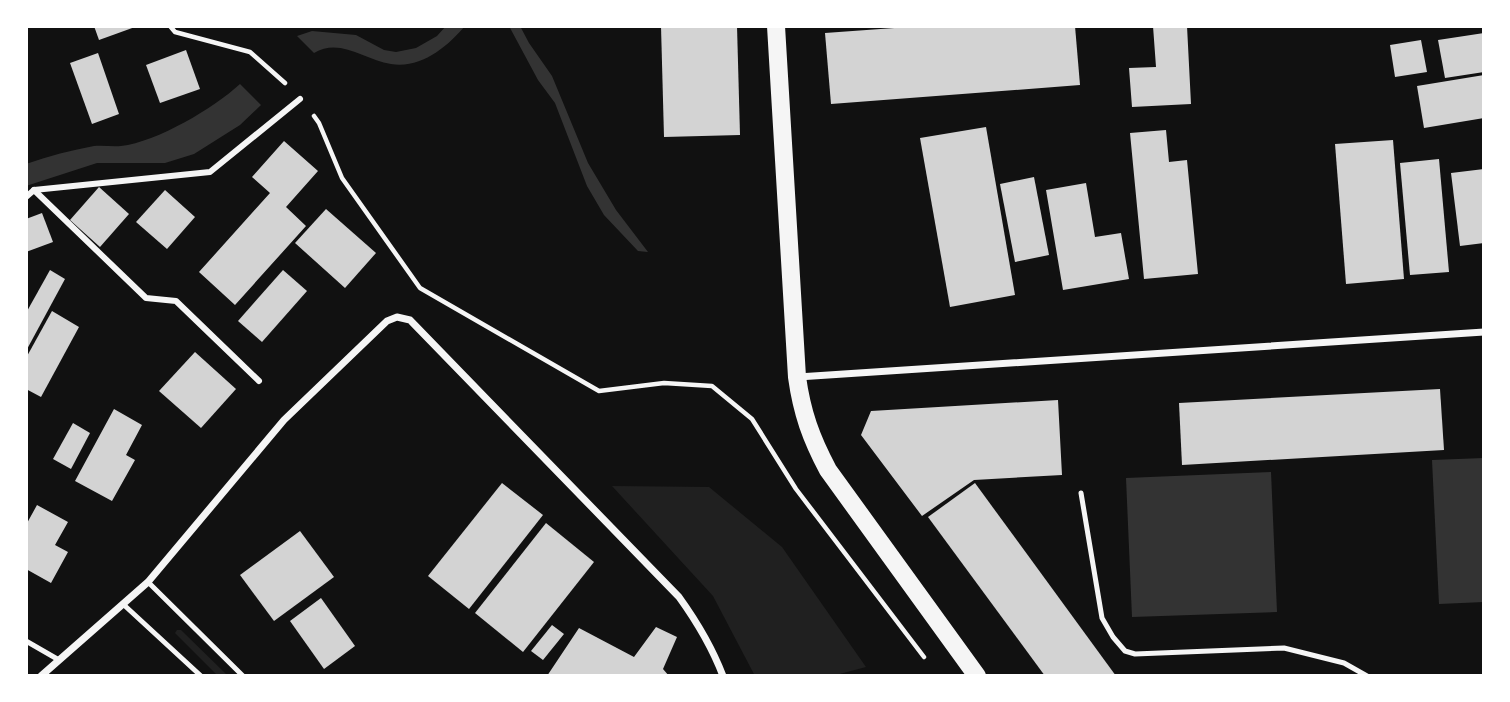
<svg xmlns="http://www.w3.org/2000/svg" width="1510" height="702" viewBox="0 0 1510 702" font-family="'IBM Plex Sans',sans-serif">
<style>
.green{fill:#202020}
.water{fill:#333}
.building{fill:#d3d3d3}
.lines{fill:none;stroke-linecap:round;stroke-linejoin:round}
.path{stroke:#f5f5f5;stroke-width:4.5}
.service{stroke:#f5f5f5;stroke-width:5}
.pedestrian{stroke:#f5f5f5;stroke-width:6}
.minor{stroke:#f5f5f5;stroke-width:7}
.primary{stroke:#f5f5f5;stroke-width:18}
</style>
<rect width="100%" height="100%" fill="#111"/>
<g class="green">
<path d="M 612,486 L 709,487 L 782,547 L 866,667 L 832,676 L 755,676 L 713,596 Z"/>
<path d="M 177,630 L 181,630 L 228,676 L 218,676 L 175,633 Z"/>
</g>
<g class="water">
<path d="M 446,26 L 465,26 C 447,47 421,69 391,64 C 365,60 340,37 314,53 L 297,36 L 312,31 L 356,35 L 384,50 L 396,52 L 416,48 L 437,36 Z"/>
<path d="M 509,26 L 520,26 L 529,43 L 552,76 L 588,163 L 616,210 L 648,252 L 638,251 L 604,215 L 587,186 L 555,103 L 538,80 Z"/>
<path d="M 240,84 L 261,105 L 240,125 L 194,154 L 165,163 L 97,163 L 26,186 L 26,164 C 48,156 72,150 94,146 C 103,145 112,147 121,146 C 157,142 214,108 240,84 Z"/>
<path d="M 1484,458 L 1484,602 L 1439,604 L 1432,460 Z"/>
<path d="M 1271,472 L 1277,612 L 1132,617 L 1126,478 Z"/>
</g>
<g class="building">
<path d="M 94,26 L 135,26 L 135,27 L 99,40 Z"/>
<path d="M 661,26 L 737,26 L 740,135 L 664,137 Z"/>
<path d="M 922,26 L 1075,26 L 1080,85 L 831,104 L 825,33 Z"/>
<path d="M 1153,26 L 1187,26 L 1191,104 L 1132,107 L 1129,68 L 1156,67 Z"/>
<path d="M 1484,33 L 1484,72 L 1445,78 L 1438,40 Z"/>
<path d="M 1421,40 L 1427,72 L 1395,77 L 1390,45 Z"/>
<path d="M 186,50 L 200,89 L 160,103 L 146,65 Z"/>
<path d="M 98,53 L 119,114 L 92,124 L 70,63 Z"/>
<path d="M 1484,75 L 1484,118 L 1424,128 L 1417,86 Z"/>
<path d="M 986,127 L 1015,295 L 950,307 L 920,138 Z"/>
<path d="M 1166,130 L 1169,162 L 1187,160 L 1198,274 L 1144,279 L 1130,133 Z"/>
<path d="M 1393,140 L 1404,279 L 1346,284 L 1335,144 Z"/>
<path d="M 284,141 L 318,171 L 286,207 L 306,226 L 235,305 L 199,272 L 270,193 L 252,177 Z"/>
<path d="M 1439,159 L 1449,272 L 1410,275 L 1400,163 Z"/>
<path d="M 1484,169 L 1484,243 L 1460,246 L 1451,173 Z"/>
<path d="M 1034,177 L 1049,255 L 1015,262 L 1000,184 Z"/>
<path d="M 1086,183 L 1095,237 L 1121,233 L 1129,279 L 1063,290 L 1046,190 Z"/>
<path d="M 99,187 L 129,214 L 100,247 L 70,220 Z"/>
<path d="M 165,190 L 195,217 L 167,249 L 136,222 Z"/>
<path d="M 326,209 L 376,253 L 345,288 L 295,243 Z"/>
<path d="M 42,213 L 53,242 L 26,252 L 26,219 Z"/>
<path d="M 50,270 L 65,279 L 26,351 L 26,313 Z"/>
<path d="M 283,270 L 307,291 L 262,342 L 238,321 Z"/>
<path d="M 52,311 L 79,327 L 41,397 L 26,389 L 26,358 Z"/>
<path d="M 195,352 L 236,389 L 201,428 L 159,391 Z"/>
<path d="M 1440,389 L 1444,450 L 1182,465 L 1179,403 Z"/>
<path d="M 1058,400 L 1062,475 L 974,480 L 922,516 L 861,435 L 871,411 Z"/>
<path d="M 114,409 L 142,425 L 126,455 L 135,460 L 112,501 L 75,481 Z"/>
<path d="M 73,423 L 90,433 L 71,469 L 53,459 Z"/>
<path d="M 502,483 L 543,515 L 469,609 L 428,576 Z"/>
<path d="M 975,483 L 1116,676 L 1045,676 L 928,517 Z"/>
<path d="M 37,505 L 68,522 L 55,545 L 68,552 L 51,583 L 26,569 L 26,525 Z"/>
<path d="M 546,523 L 594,562 L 523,652 L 475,613 Z"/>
<path d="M 300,531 L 334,577 L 274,621 L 240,575 Z"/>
<path d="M 321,598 L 355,646 L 324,669 L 290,621 Z"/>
<path d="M 552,625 L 564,634 L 543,660 L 531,651 Z"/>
<path d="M 656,627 L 677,637 L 663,669 L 669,676 L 547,676 L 579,628 L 634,657 Z"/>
</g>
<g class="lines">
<g class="path">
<path d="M 170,26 L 175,32 L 250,52 L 285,83"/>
<path d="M 314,116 L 319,123 L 342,178 L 420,288 L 599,391 L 664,383 L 712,386 L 752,419 L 796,489 L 924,657"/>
</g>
<g class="service">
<path d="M 1081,493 L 1102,618 L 1113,637 L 1125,651 L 1135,654 L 1284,648 L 1344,663 L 1367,676"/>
<path d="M 148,582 L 243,676"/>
<path d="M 124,605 L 201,676"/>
<path d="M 26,641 L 59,660"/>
</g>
<g class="pedestrian">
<path d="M 34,190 L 210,172 L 300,99"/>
<path d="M 26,197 L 34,190 L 146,298 L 176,301 L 259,381"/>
</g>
<g class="minor">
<path d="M 798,377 L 1484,332"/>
<path d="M 41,676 L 148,582 L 284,420 L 387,321 L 397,317 L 410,320 L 679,597 C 697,622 712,647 723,676"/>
</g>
<path class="primary" d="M 776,26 L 797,377 C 802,413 811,438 828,470 L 977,676"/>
</g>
<rect width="1510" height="702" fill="none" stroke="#ffffff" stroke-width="56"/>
</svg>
